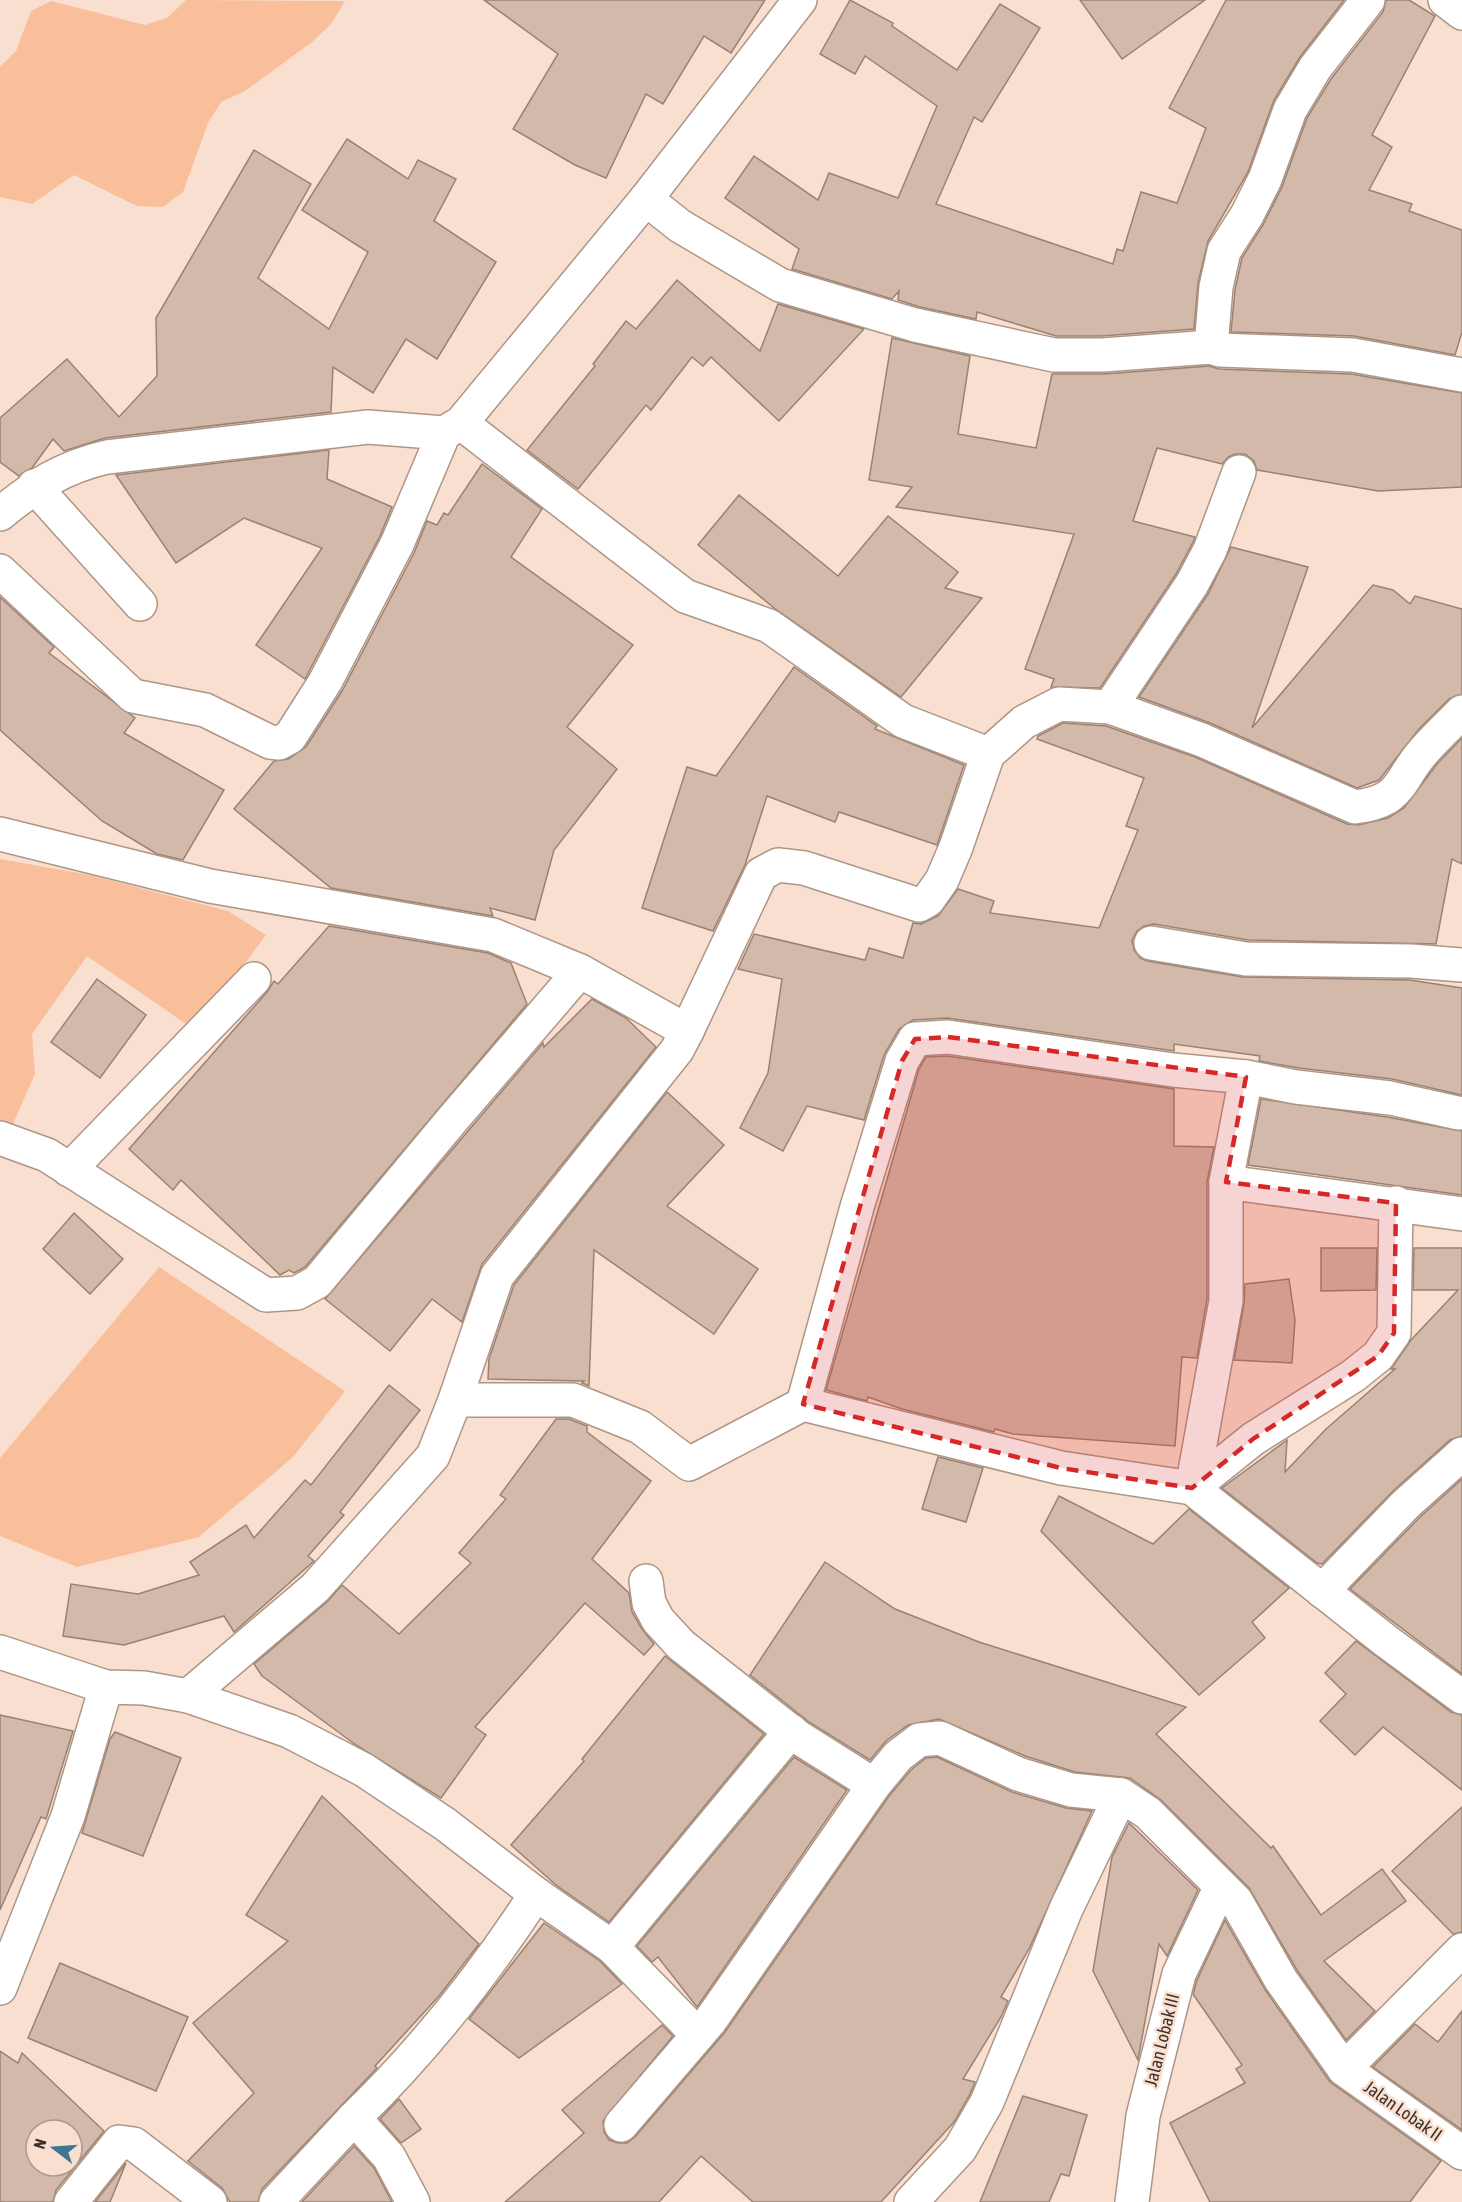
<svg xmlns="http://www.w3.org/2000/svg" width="1462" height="2202" viewBox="0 0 1462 2202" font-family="'Asap Condensed',sans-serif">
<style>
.green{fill:#f8bf9a}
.building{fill:#d2b9a9;stroke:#998273;stroke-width:1.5;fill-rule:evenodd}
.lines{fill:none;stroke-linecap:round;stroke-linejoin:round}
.minor-casing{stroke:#ae9687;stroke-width:36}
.minor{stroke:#fff;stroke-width:33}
.marked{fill:#d62828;fill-opacity:0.2;stroke:#d62828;stroke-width:4.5;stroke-dasharray:12 8;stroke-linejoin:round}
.labels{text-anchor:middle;stroke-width:5;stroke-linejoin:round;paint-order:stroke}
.street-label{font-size:18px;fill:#3b312b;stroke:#f9dfcf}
</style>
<rect width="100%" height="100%" fill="#f9dfcf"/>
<g class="green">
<path d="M 186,0 L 345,1 L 331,24 L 312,42 L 245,91 L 221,102 L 208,123 L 183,192 L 163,207 L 137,206 L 74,175 L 32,204 L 0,197 L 0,67 L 16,51 L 31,11 L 51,1 L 145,25 L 167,18 Z"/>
<path d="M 0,859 L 90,875 L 228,911 L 266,935 L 195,1030 L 87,956 L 32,1034 L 35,1074 L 11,1128 L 0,1122 Z"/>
<path d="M 159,1267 L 345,1391 L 293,1457 L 199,1537 L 77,1567 L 0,1536 L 0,1458 Z"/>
</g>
<g class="building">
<path d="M 484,0 L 765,0 L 731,53 L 704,36 L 663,104 L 646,94 L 606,178 L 575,165 L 513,129 L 558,54 Z"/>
<path d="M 850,0 L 893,23 L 892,26 L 957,70 L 1000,4 L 1040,28 L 982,122 L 974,117 L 936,204 L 1113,264 L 1117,249 L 1123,251 L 1141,192 L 1177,203 L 1206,128 L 1169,108 L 1226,0 L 1344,0 L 1300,57 L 1274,100 L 1248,172 L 1208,241 L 1198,283 L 1194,329 L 1102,336 L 1056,336 L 977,312 L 976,319 L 920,307 L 898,300 L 899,291 L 892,299 L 792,269 L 799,249 L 725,198 L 754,156 L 818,200 L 829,173 L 898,198 L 937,106 L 865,56 L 855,74 L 820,54 Z"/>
<path d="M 1080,0 L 1205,0 L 1122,59 Z"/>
<path d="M 1386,0 L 1409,0 L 1435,16 L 1372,135 L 1392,147 L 1369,190 L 1412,204 L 1409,211 L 1462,230 L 1462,332 L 1455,355 L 1354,336 L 1231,332 L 1235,290 L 1242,258 L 1263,225 L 1282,187 L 1307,118 L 1331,79 L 1383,12 Z"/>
<path d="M 347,139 L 408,179 L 418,160 L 456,179 L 434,221 L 496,262 L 437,359 L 406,339 L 373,393 L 333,367 L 331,412 L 105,438 L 64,451 L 53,439 L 32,468 L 19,476 L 0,462 L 0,418 L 67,359 L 119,417 L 157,376 L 156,318 L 254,150 L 311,184 L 258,278 L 329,329 L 368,252 L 302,210 Z"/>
<path d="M 677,280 L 760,351 L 778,304 L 864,329 L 779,421 L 711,357 L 703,366 L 692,357 L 651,410 L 646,405 L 578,489 L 527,450 L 595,366 L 593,364 L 626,321 L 636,329 Z"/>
<path d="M 892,338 L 970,356 L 958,434 L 1036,448 L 1052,374 L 1104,374 L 1209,366 L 1219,369 L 1351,374 L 1462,393 L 1462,487 L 1378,491 L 1257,470 L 1254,461 L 1245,454 L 1235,454 L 1228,457 L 1222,464 L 1157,448 L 1133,521 L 1195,537 L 1193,542 L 1176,574 L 1100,688 L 1051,687 L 1054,679 L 1025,669 L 1074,534 L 896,507 L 912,487 L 869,480 Z"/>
<path d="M 329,450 L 327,479 L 392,507 L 380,536 L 305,679 L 256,645 L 322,548 L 244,518 L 176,563 L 116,475 Z"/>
<path d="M 482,464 L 542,509 L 511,557 L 633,645 L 567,727 L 617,769 L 554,850 L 535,920 L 490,908 L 493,916 L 331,888 L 234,809 L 274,761 L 288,759 L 306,747 L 342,691 L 414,553 L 427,521 L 437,525 L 444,513 L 448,515 Z"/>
<path d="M 739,495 L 838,576 L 888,516 L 958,572 L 945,588 L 982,598 L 901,697 L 774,608 L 698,545 Z"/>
<path d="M 1231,547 L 1308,567 L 1252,728 L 1373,585 L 1393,590 L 1410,604 L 1415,596 L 1462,609 L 1462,694 L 1449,699 L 1419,729 L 1379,780 L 1357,788 L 1210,723 L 1139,697 L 1208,594 Z"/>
<path d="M 0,597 L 54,647 L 49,653 L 135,718 L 124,733 L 224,790 L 183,860 L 157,854 L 102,821 L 0,730 Z"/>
<path d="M 794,667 L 877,726 L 875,729 L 964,765 L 937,845 L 839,812 L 835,822 L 767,796 L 745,865 L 713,931 L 642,908 L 687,767 L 716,776 Z"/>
<path d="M 1063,723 L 1106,726 L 1195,757 L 1347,824 L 1358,825 L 1388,818 L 1404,808 L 1437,764 L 1462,738 L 1462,864 L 1452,859 L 1436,944 L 1248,940 L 1154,924 L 1144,926 L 1137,931 L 1132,940 L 1134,950 L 1140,958 L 1147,961 L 1243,977 L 1410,980 L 1462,988 L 1462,1095 L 1392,1079 L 1299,1068 L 1259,1061 L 1260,1056 L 1174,1044 L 1174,1051 L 947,1018 L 913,1020 L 899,1029 L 884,1055 L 864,1120 L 807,1106 L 783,1151 L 740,1128 L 768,1073 L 782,979 L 738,969 L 754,934 L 865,960 L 869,948 L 903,958 L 913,923 L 921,924 L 938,916 L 958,889 L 994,901 L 990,913 L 1099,928 L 1138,830 L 1126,826 L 1144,778 L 1037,739 L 1038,736 Z"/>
<path d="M 329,926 L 488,953 L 511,963 L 527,1004 L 305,1267 L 294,1273 L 289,1270 L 280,1275 L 181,1180 L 173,1190 L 129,1149 L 267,992 L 274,981 L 278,984 Z"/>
<path d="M 97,979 L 146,1015 L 100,1078 L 51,1042 Z"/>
<path d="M 592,999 L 626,1018 L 656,1047 L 482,1264 L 462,1322 L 432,1299 L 390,1351 L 325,1299 L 543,1043 L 544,1047 Z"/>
<path d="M 947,1056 L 1174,1089 L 1174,1146 L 1214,1147 L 1207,1182 L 1207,1299 L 1197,1358 L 1182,1357 L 1175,1446 L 1013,1434 L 995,1429 L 994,1432 L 902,1409 L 868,1397 L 867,1401 L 826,1390 L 919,1069 L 926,1057 Z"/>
<path d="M 667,1092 L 724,1145 L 667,1206 L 758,1269 L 714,1334 L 594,1250 L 589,1386 L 582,1383 L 584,1381 L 488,1379 L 489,1359 L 514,1285 Z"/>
<path d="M 1261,1099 L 1387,1117 L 1462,1131 L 1462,1195 L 1248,1165 Z"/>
<path d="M 74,1213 L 123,1259 L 90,1294 L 43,1249 Z"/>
<path d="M 1321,1248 L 1377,1248 L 1376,1290 L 1321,1291 Z"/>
<path d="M 1414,1248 L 1462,1248 L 1462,1436 L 1450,1440 L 1393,1491 L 1322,1564 L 1317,1563 L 1222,1488 L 1287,1440 L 1285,1472 L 1326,1429 L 1395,1369 L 1391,1369 L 1411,1340 L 1458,1290 L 1413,1290 Z"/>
<path d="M 1289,1279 L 1295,1320 L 1292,1363 L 1234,1360 L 1244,1304 L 1245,1284 Z"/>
<path d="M 389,1385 L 420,1410 L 340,1512 L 344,1515 L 308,1556 L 314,1561 L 234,1632 L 224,1616 L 124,1645 L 63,1636 L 71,1584 L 138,1594 L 199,1575 L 190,1562 L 246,1525 L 254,1538 L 305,1480 L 311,1485 Z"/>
<path d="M 556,1419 L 569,1419 L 587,1426 L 587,1432 L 651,1481 L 592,1559 L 629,1593 L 632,1612 L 642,1629 L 654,1644 L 644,1655 L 585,1603 L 475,1727 L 486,1735 L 441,1798 L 356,1745 L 262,1676 L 254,1664 L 327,1602 L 342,1585 L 399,1634 L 471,1563 L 459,1553 L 506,1499 L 500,1495 Z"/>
<path d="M 938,1457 L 983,1468 L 966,1522 L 922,1509 Z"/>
<path d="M 1462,1479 L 1462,1674 L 1350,1589 L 1419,1518 Z"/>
<path d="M 1059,1496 L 1153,1544 L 1189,1509 L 1289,1588 L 1252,1622 L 1265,1638 L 1199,1695 L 1041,1531 Z"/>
<path d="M 825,1562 L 895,1609 L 979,1642 L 1186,1707 L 1156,1734 L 1271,1848 L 1273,1846 L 1321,1915 L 1382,1869 L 1406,1901 L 1324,1961 L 1375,2011 L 1346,2040 L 1297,1970 L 1249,1888 L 1161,1800 L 1130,1778 L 1075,1772 L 1025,1756 L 939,1719 L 908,1725 L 886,1741 L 870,1760 L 809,1722 L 750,1675 Z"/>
<path d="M 1356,1641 L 1451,1712 L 1462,1715 L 1462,1790 L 1383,1727 L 1355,1755 L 1320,1721 L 1346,1694 L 1325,1673 Z"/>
<path d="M 665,1656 L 764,1734 L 609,1922 L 556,1885 L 511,1845 L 584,1761 L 582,1759 Z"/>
<path d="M 0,1715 L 73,1731 L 46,1819 L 41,1817 L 0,1910 Z"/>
<path d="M 115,1732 L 181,1758 L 143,1856 L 82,1833 L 110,1739 Z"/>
<path d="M 794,1757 L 847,1790 L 697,2007 L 658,1957 L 652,1962 L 637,1946 Z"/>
<path d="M 937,1757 L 1012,1792 L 1066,1808 L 1092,1811 L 1029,1949 L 1001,1997 L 1008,2001 L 1001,2017 L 963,2079 L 975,2082 L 970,2094 L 954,2122 L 881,2202 L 753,2202 L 701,2156 L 659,2202 L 505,2202 L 584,2133 L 562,2110 L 662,2025 L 673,2036 L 603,2121 L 604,2132 L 609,2140 L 618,2143 L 627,2143 L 635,2137 L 725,2032 L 889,1796 L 911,1770 L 926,1758 Z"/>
<path d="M 322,1796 L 479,1944 L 439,1996 L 375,2066 L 377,2068 L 262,2189 L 258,2202 L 230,2202 L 222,2188 L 188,2161 L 254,2093 L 193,2023 L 288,1941 L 246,1915 Z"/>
<path d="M 1462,1807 L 1462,1932 L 1453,1934 L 1392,1871 Z"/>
<path d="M 1129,1823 L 1198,1890 L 1167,1956 L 1159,1944 L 1138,2060 L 1093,1971 L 1112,1857 Z"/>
<path d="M 1225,1920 L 1266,1991 L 1330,2082 L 1441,2161 L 1410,2202 L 1210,2202 L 1170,2123 L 1245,2083 L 1236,2069 L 1242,2065 L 1193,1994 L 1197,1980 Z"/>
<path d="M 544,1923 L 600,1961 L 622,1984 L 519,2058 L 469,2019 Z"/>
<path d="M 60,1963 L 188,2017 L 156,2091 L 28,2038 Z"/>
<path d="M 1462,2011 L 1462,2130 L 1373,2067 L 1415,2024 L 1438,2042 Z"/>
<path d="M 0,2051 L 18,2063 L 22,2053 L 104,2131 L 56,2190 L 53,2202 L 0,2202 ZM 36,2130 L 72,2130 L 72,2166 L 36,2166 Z"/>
<path d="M 1023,2096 L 1087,2115 L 1069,2176 L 1061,2174 L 1049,2202 L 980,2202 Z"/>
<path d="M 399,2099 L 421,2129 L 401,2143 L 380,2119 Z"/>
<path d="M 354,2146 L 374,2168 L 392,2202 L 302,2202 Z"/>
<path d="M 126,2163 L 110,2202 L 95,2202 Z"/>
</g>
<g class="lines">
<g class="minor-casing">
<g id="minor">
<path d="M 1445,0 L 1462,13"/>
<path d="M 646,199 L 680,226 L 780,285 L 915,325 L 1054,355 L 1103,355 L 1211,347 L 1220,350 L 1353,355 L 1462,375"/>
<path d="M 1211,347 L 1216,287 L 1224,251 L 1247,215 L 1265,179 L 1290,110 L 1315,68 L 1368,0"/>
<path d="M 461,423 L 685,596 L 769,626 L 903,721 L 988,754"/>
<path d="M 34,486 L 140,604"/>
<path d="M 0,514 C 34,486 63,467 107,457 L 368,427 L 444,433 L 461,423 L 646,199 L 800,0"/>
<path d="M 0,571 L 133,696 L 205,710 L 270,742 L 279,743 L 290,737 L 325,682 L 397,544 L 444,433"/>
<path d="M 1110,707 L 1192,584 L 1210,550 L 1239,472"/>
<path d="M 0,834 L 210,886 L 493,935 L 580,971"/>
<path d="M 1151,943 L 1246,959 L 1411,961 L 1462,965"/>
<path d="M 687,1031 L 761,874 L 778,865 L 804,868 L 919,905 L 928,900 L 942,880 L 956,847 L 988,754 L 1024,722 L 1059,704 L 1110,707 L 1202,740 L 1355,807 C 1403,801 1397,782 1423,752 C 1435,738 1449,725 1462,712"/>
<path d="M 1246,1077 L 1296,1087 L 1390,1098 L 1458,1113"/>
<path d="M 0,1138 L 47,1155 L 266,1295 L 297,1293 L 317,1282 L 452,1120 L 580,971 L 687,1031 L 677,1050 L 497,1276 L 455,1400 L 433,1456 L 315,1588 L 188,1696"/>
<path d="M 69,1170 L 254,979"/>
<path d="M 1462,1214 L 1226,1182 L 1226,1301 L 1192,1488 L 1386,1641 L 1462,1697"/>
<path d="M 455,1400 L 573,1400 L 640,1427 L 689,1464 L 803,1404 L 1061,1468 L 1192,1488 L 1253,1439 L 1353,1376 L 1378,1356 L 1394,1333 L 1396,1203"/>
<path d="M 803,1404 L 857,1207 L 902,1061 L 915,1039 L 948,1037 L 1173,1070 L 1246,1077 L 1226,1182"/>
<path d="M 1322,1591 L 1406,1504 L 1462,1454"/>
<path d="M 0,1652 L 106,1687 L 144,1688 L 188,1696 L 289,1731 L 364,1770 L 445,1824 L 536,1894 L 612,1947 L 791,1731"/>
<path d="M 874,1785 L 898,1756 L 919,1740 L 940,1738 L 1018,1774 L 1071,1790 L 1121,1795 L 1148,1813 L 1236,1901 L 1281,1980 L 1344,2069 L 1462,2153"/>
<path d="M 612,1947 L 698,2035"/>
<path d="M 0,1988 L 68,1816 L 106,1687"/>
<path d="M 1344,2069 L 1462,1950"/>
<path d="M 621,2125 L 710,2021 L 874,1785 L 798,1737 L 681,1645 L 658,1620 L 649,1603 L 646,1581"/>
<path d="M 71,2202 L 119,2142 L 134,2144 L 210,2202"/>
<path d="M 276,2202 L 354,2118"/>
<path d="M 413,2202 L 389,2157 L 354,2118 C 423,2051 484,1974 536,1894"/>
<path d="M 911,2202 L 960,2149 L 987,2102 L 1066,1909 L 1121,1795"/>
<path d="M 1132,2202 L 1143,2116 L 1179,1974 L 1221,1886"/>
</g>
</g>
<use href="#minor" class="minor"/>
</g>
<path class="marked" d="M 948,1037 L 1246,1077 L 1226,1182 L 1396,1203 L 1394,1333 L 1378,1356 L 1253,1439 L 1192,1488 L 1061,1468 L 803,1404 L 902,1061 L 915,1039 Z"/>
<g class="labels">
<g class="street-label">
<text transform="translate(1162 2040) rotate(-76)" y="6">Jalan Lobak III</text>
<text transform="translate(1403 2111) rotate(35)" y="6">Jalan Lobak II</text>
</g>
</g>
<g transform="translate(54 2148) rotate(287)"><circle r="28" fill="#f9dfcf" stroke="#ad998d" stroke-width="1.5"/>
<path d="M0-4.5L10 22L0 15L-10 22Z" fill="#3d7890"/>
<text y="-9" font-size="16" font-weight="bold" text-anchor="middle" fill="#3b312b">N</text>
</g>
</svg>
